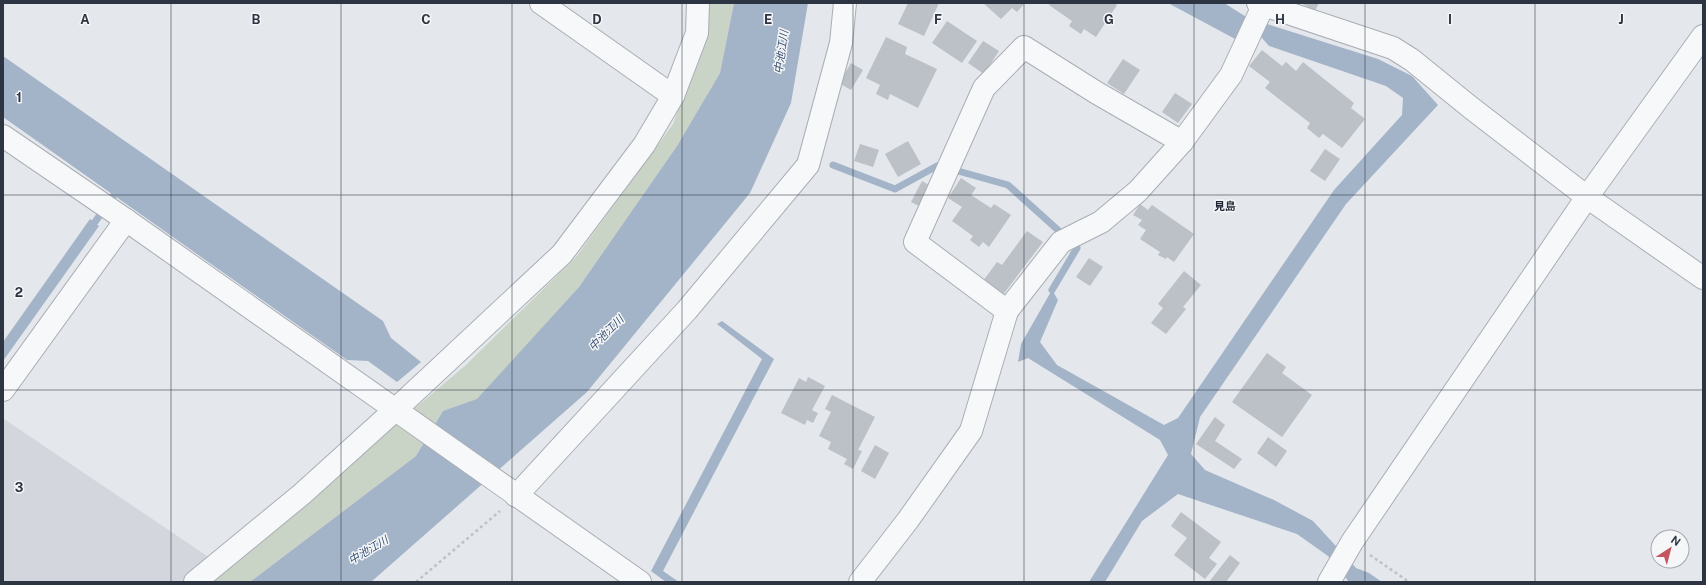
<svg xmlns="http://www.w3.org/2000/svg" width="1706" height="585" viewBox="0 0 1706 585" font-family="'Public Sans','Noto Sans JP',sans-serif">
<style>
.built{fill:#d3d6dd}
.green{fill:#c9d4c6}
.water{fill:#a3b3c8}
.lines{fill:none;stroke-linecap:round;stroke-linejoin:round}
.stream{stroke:#a3b3c8;stroke-width:7}
.building{fill:#bcc0c7}
.street-casing{stroke:#a9aeb5;stroke-width:24}
.path{stroke:#bec1c6;stroke-width:2.5;stroke-dasharray:3 3;stroke-linecap:butt}
.street{stroke:#f7f8fa;stroke-width:22}
.grid{fill:none;stroke:#2d3442;stroke-width:1;stroke-opacity:0.55}
.labels{text-anchor:middle;stroke-width:3;stroke-linejoin:round;paint-order:stroke}
.water-label{font-size:11px;font-style:italic;fill:#3a5073;stroke:#f4f6f8}
.neighbourhood-label{font-size:11px;font-weight:bold;fill:#1f2533;stroke:#f4f6f8}
.grid-label{font-size:13px;text-anchor:middle;font-weight:bold;fill:#2d3442;stroke:#f4f6f8;stroke-width:3;stroke-linejoin:round;paint-order:stroke}
</style>
<rect width="100%" height="100%" fill="#e4e7eb"/>
<path class="built" d="M 4,419 L 210,558 L 181,582 L 3,582 Z"/>
<path class="green" d="M 709,3 L 734,3 L 720,73 L 677,146 L 579,287 L 477,400 L 443,411 L 416,456 L 250,582 L 209,582 L 466,365 L 576,257 L 673,124 L 707,33 Z"/>
<g class="water">
<path d="M 734,3 L 808,3 L 791,103 L 750,193 L 587,392 L 371,582 L 250,582 L 416,456 L 443,411 L 477,399 L 579,287 L 677,146 L 720,73 Z"/>
<path d="M 1168,3 L 1224,3 L 1248,18 L 1378,59 L 1412,76 L 1438,105 L 1346,204 L 1200,417 L 1191,454 L 1205,470 L 1274,500 L 1313,521 L 1356,568 L 1369,573 L 1382,582 L 1349,582 L 1328,556 L 1297,534 L 1178,494 L 1142,521 L 1105,582 L 1089,582 L 1168,455 L 1160,440 L 1028,358 L 1018,362 L 1021,344 L 1052,290 L 1058,300 L 1040,342 L 1057,365 L 1164,425 L 1178,418 L 1334,190 L 1402,115 L 1403,98 L 1386,86 L 1269,46 L 1256,31 L 1237,40 Z"/>
<path d="M 3,56 L 383,321 L 391,338 L 421,362 L 397,382 L 368,361 L 347,360 L 3,117 Z"/>
<path d="M 90,219 L 99,226 L 3,361 L 3,342 Z"/>
<path d="M 722,321 L 774,359 L 663,571 L 679,582 L 666,582 L 651,571 L 762,359 L 717,324 Z"/>
</g>
<g class="lines">
<g class="stream">
<path d="M 833,165 L 895,189 L 937,166"/>
<path d="M 958,171 L 1008,185 L 1059,231"/>
<path d="M 95,222 L 114,195"/>
<path d="M 1052,290 L 1077,248"/>
</g>
</g>
<g class="building">
<path d="M 908,3 L 939,3 L 924,36 L 898,24 Z"/>
<path d="M 983,3 L 1025,3 L 1017,12 L 1012,8 L 1001,19 Z"/>
<path d="M 1050,3 L 1114,3 L 1117,5 L 1096,37 L 1084,29 L 1081,34 L 1069,26 L 1072,21 L 1049,5 Z"/>
<path d="M 1301,3 L 1319,3 L 1315,11 Z"/>
<path d="M 947,21 L 977,41 L 962,63 L 932,43 Z"/>
<path d="M 886,37 L 907,47 L 905,54 L 937,69 L 918,108 L 890,94 L 888,100 L 876,94 L 880,85 L 866,78 Z"/>
<path d="M 983,41 L 999,51 L 984,74 L 968,63 Z"/>
<path d="M 1262,50 L 1282,66 L 1286,62 L 1296,71 L 1303,62 L 1354,103 L 1351,108 L 1365,119 L 1342,148 L 1323,134 L 1319,138 L 1307,128 L 1310,123 L 1265,88 L 1270,82 L 1249,66 Z"/>
<path d="M 1123,59 L 1140,70 L 1124,94 L 1107,83 Z"/>
<path d="M 851,63 L 863,70 L 851,90 L 839,83 Z"/>
<path d="M 1175,93 L 1192,104 L 1178,123 L 1162,112 Z"/>
<path d="M 908,141 L 921,164 L 898,177 L 885,154 Z"/>
<path d="M 860,144 L 879,150 L 873,167 L 854,161 Z"/>
<path d="M 1325,149 L 1340,159 L 1325,181 L 1310,171 Z"/>
<path d="M 961,178 L 976,188 L 971,195 L 991,208 L 994,204 L 1011,215 L 989,247 L 983,242 L 979,247 L 970,240 L 973,236 L 952,221 L 962,207 L 948,198 Z"/>
<path d="M 922,181 L 934,188 L 923,208 L 911,202 Z"/>
<path d="M 1140,204 L 1148,210 L 1152,205 L 1194,234 L 1174,262 L 1167,257 L 1166,259 L 1158,255 L 1160,252 L 1140,239 L 1146,230 L 1138,225 L 1142,220 L 1133,215 Z"/>
<path d="M 1027,231 L 1043,242 L 1002,296 L 983,281 L 997,262 L 1002,265 Z"/>
<path d="M 1089,258 L 1103,267 L 1090,286 L 1076,277 Z"/>
<path d="M 1184,271 L 1201,285 L 1183,307 L 1186,309 L 1166,334 L 1151,323 L 1163,308 L 1158,304 Z"/>
<path d="M 1267,353 L 1286,367 L 1282,373 L 1312,395 L 1282,437 L 1232,402 Z"/>
<path d="M 808,377 L 825,386 L 812,410 L 818,413 L 813,423 L 807,420 L 805,425 L 781,413 L 799,378 L 806,382 Z"/>
<path d="M 832,395 L 875,417 L 858,450 L 862,451 L 853,469 L 844,464 L 847,459 L 828,449 L 831,442 L 819,436 L 831,412 L 825,409 Z"/>
<path d="M 1215,417 L 1225,425 L 1215,441 L 1242,459 L 1234,469 L 1196,444 Z"/>
<path d="M 1268,437 L 1287,451 L 1276,467 L 1257,453 Z"/>
<path d="M 875,445 L 889,453 L 875,479 L 861,471 Z"/>
<path d="M 1181,512 L 1221,542 L 1209,558 L 1217,564 L 1205,579 L 1174,555 L 1187,538 L 1171,526 Z"/>
<path d="M 1230,555 L 1240,563 L 1226,582 L 1209,582 Z"/>
</g>
<g class="lines">
<g class="street-casing">
<g id="street">
<path d="M 541,3 L 673,96"/>
<path d="M 1258,3 L 1393,48 L 1412,60 L 1470,107 L 1587,197 L 1703,278"/>
<path d="M 3,136 L 126,220 L 640,582"/>
<path d="M 1007,311 L 915,242 L 984,88 L 1024,47 L 1097,93 L 1182,142"/>
<path d="M 3,390 L 126,220"/>
<path d="M 516,496 L 687,310 L 808,165 L 841,43 L 845,3"/>
<path d="M 195,582 L 302,494 L 395,410 L 562,254 L 644,145 L 673,96 L 697,33 L 698,3"/>
<path d="M 860,582 L 908,520 L 971,431 L 1007,311 L 1061,242 L 1101,222 L 1138,191 L 1182,142 L 1231,75 L 1263,6"/>
<path d="M 1329,582 L 1352,542 L 1587,197 L 1703,36"/>
</g>
</g>
<g class="path">
<path d="M 1370,555 L 1409,582"/>
<path d="M 416,582 L 500,511"/>
</g>
<use href="#street" class="street"/>
</g>
<path class="grid" d="M 171,3 L 171,582M 341,3 L 341,582M 512,3 L 512,582M 682,3 L 682,582M 853,3 L 853,582M 1024,3 L 1024,582M 1194,3 L 1194,582M 1365,3 L 1365,582M 1535,3 L 1535,582M 3,195 L 1703,195M 3,390 L 1703,390"/>
<g class="labels">
<g class="water-label">
<text transform="translate(781 52) rotate(-82)" y="4">中池江川</text>
<text transform="translate(606 333) rotate(-45)" y="4">中池江川</text>
<text transform="translate(368 550) rotate(-31)" y="4">中池江川</text>
</g>
<g class="neighbourhood-label">
<text x="1225" y="210">見島</text>
</g>
</g>
<g class="grid-label">
<text x="85" y="24">A</text>
<text x="256" y="24">B</text>
<text x="426" y="24">C</text>
<text x="597" y="24">D</text>
<text x="768" y="24">E</text>
<text x="938" y="24">F</text>
<text x="1109" y="24">G</text>
<text x="1280" y="24">H</text>
<text x="1450" y="24">I</text>
<text x="1621" y="24">J</text>
<text x="19" y="102">1</text>
<text x="19" y="297">2</text>
<text x="19" y="492">3</text>
</g>
<rect width="1706" height="585" fill="none" stroke="#2d3442" stroke-width="8"/>
<g transform="translate(1670 549) rotate(36)"><circle r="19" fill="#f4f6f8" stroke="#a4a8af"/>
<path d="M0-3L7 15L0 10L-7 15Z" fill="#c45560"/>
<text y="-6" font-size="11" font-weight="bold" text-anchor="middle" fill="#2d3442">N</text>
</g>
</svg>
